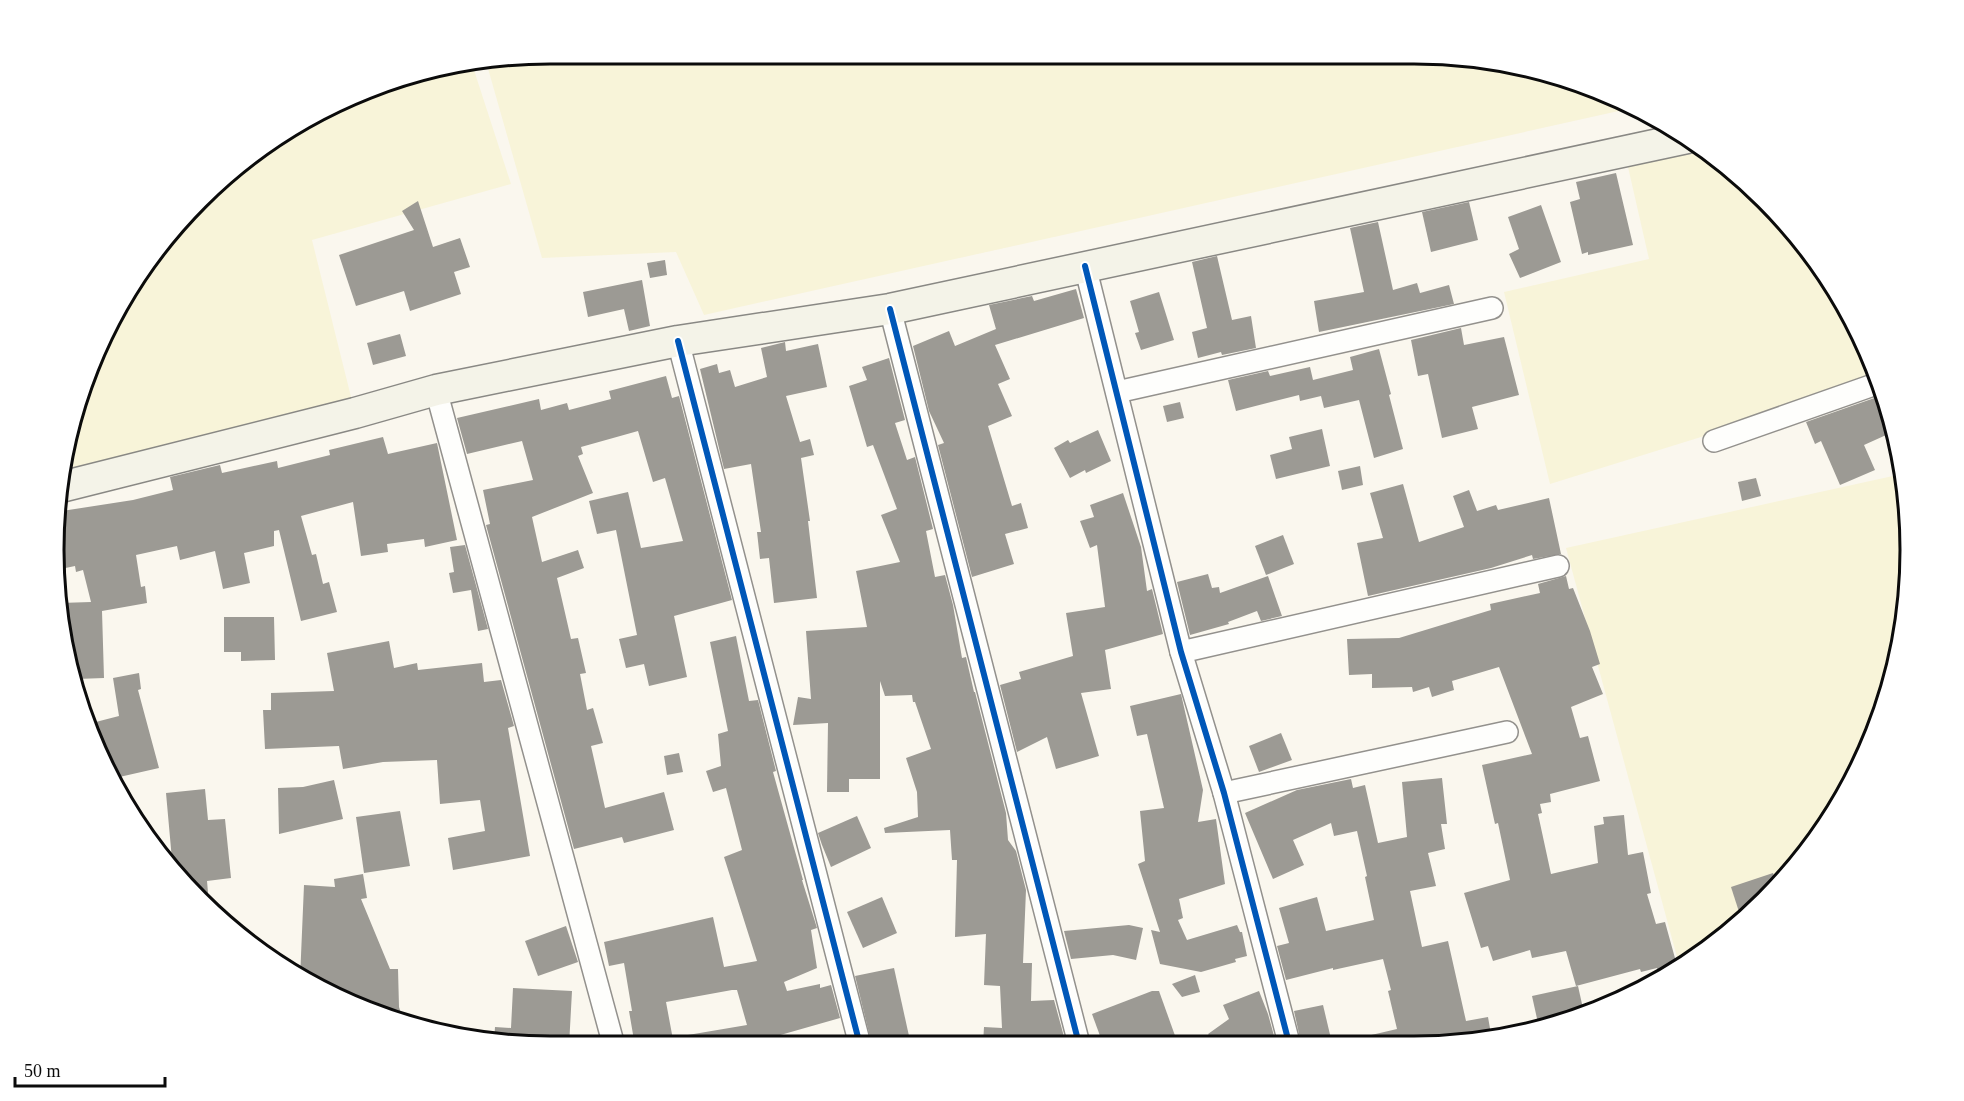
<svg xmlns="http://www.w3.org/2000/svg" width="1964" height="1101" viewBox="0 0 1964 1101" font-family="Georgia,serif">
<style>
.farmland{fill:#f8f4d9}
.building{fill:#9c9a94}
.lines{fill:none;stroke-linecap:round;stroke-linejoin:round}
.minor-casing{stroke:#93918d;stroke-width:24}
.secondary-casing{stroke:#898884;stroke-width:33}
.minor{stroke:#fefefc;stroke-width:21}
.secondary{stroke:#f4f3e8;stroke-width:30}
.cycleway-casing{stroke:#fff;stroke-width:10}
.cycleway{stroke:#0057b8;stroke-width:6}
.rim{fill:none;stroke:#0b0b0b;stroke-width:3}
</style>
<rect width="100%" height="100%" fill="#faf7ee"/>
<g class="farmland">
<path d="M 551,54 L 1446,55 L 1542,71 L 1632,108 L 704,315 L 676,252 L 542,258 L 487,65 Z"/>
<path d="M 473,67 L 511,184 L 312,240 L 355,413 L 65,486 L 71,422 L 137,275 L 248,157 L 391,80 Z"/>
<path d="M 1702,149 L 1741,177 L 1807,248 L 1859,331 L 1877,380 L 1701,437 L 1550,484 L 1504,292 L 1649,259 L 1628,167 Z"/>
<path d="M 1902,474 L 1909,518 L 1906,615 L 1884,710 L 1844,798 L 1787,878 L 1690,963 L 1680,968 L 1566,548 Z"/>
</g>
<g class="building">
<path d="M 1616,173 L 1633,245 L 1588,255 L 1588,252 L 1582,254 L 1570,202 L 1580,199 L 1576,182 Z"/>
<path d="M 418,201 L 433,247 L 460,238 L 470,267 L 454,272 L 461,294 L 410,311 L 404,291 L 356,306 L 339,255 L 414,230 L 402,211 Z"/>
<path d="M 1469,202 L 1478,240 L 1431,252 L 1422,212 Z"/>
<path d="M 1541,205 L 1561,262 L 1520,278 L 1509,254 L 1519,249 L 1508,217 Z"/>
<path d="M 1378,222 L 1393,290 L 1417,283 L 1420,293 L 1449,285 L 1454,304 L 1319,332 L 1314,301 L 1364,292 L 1350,228 Z"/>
<path d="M 1217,256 L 1232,320 L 1251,316 L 1256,348 L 1222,355 L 1221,352 L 1198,358 L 1192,332 L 1207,328 L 1192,262 Z"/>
<path d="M 665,260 L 667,275 L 650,278 L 647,263 Z"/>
<path d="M 642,280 L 650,326 L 629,331 L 624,309 L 588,317 L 583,292 Z"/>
<path d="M 1076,289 L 1084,318 L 995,345 L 1010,379 L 998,384 L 1012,416 L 988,426 L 1012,506 L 1021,503 L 1028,528 L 1005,534 L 1014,564 L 972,577 L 938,445 L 944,443 L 929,411 L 913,346 L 949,331 L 955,346 L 996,329 L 989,305 L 1032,296 L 1034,301 Z"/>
<path d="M 1159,292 L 1174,340 L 1141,350 L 1135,333 L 1139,332 L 1130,301 Z"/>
<path d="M 1461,328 L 1464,345 L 1504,337 L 1519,395 L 1472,407 L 1478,429 L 1442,438 L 1428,374 L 1418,376 L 1411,340 Z"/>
<path d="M 400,334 L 406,356 L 373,365 L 367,343 Z"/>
<path d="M 785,342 L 786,351 L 818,344 L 827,387 L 786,396 L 800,442 L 810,439 L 814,455 L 801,458 L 810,521 L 808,521 L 817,598 L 774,603 L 769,558 L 760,559 L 757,532 L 761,532 L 751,464 L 724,469 L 700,369 L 717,364 L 719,373 L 730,370 L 735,387 L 767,377 L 761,348 Z"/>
<path d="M 1379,349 L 1391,394 L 1389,395 L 1403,449 L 1374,458 L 1359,400 L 1324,408 L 1321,396 L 1300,401 L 1299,395 L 1236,411 L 1228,380 L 1268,371 L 1270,376 L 1310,367 L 1313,380 L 1353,370 L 1350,357 Z"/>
<path d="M 889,358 L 905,420 L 895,423 L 907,460 L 915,457 L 933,529 L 926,531 L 935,577 L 945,575 L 953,605 L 962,658 L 966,657 L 974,692 L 975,692 L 1006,813 L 1008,840 L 1016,851 L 1026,890 L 1023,963 L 1032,963 L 1031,1001 L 1054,1000 L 1066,1044 L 983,1044 L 984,1027 L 1002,1028 L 1000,986 L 984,985 L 986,934 L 955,937 L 957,860 L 952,860 L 950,830 L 885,833 L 884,828 L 918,817 L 917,792 L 906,758 L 931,749 L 915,702 L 913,702 L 912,695 L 885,696 L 880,681 L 880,779 L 849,779 L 849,792 L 827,792 L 828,723 L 793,725 L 798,697 L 811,699 L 806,631 L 867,627 L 856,571 L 900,562 L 881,515 L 897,509 L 873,445 L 867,447 L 849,386 L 867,380 L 862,367 Z"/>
<path d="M 666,376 L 672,398 L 679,396 L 732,600 L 674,616 L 687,677 L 649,686 L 644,664 L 626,668 L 619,639 L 637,635 L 616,530 L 597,534 L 589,501 L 628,492 L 641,548 L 683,541 L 665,478 L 653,482 L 638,431 L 581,447 L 583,454 L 578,456 L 593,493 L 532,517 L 542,562 L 578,550 L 584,568 L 557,578 L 571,639 L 578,638 L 586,673 L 580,674 L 587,710 L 593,708 L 603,743 L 591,746 L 605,808 L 664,792 L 674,830 L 624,843 L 622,837 L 574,849 L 486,525 L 490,524 L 483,490 L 533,480 L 522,441 L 467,454 L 457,418 L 539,399 L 541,410 L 567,403 L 569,410 L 611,399 L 609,391 Z"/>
<path d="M 1883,395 L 1895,431 L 1864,445 L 1875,470 L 1840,485 L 1821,441 L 1815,444 L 1806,422 Z"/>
<path d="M 1180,402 L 1184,418 L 1167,422 L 1163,406 Z"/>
<path d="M 1322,429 L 1330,466 L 1276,479 L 1270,455 L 1292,449 L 1289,437 Z"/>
<path d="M 1098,430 L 1111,461 L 1086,473 L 1085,470 L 1070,478 L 1054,448 L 1068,440 L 1070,443 Z"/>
<path d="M 383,437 L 388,454 L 437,443 L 457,540 L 425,547 L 424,539 L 387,544 L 388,552 L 361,556 L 353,502 L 301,516 L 312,555 L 316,554 L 323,584 L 329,582 L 337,612 L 301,621 L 279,530 L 274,531 L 274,546 L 244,553 L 250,583 L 223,589 L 215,551 L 180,560 L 177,546 L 136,555 L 141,587 L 145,586 L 147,603 L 102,611 L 104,678 L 77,679 L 60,603 L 91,602 L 83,570 L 76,572 L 75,566 L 56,570 L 62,511 L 133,500 L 173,490 L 170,477 L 220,465 L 222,473 L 277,461 L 278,468 L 330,455 L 329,450 Z"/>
<path d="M 1360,466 L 1363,485 L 1342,490 L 1338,471 Z"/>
<path d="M 1756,478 L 1761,496 L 1742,501 L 1738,482 Z"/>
<path d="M 1403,484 L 1419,542 L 1464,527 L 1453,496 L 1469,490 L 1477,511 L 1496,505 L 1498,510 L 1549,498 L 1561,554 L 1533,559 L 1532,555 L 1491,568 L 1368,596 L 1357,543 L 1383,538 L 1370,493 Z"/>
<path d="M 1123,493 L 1141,547 L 1147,591 L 1152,589 L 1163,634 L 1105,650 L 1111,689 L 1081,693 L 1099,756 L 1056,769 L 1047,737 L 1017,752 L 1000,685 L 1021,679 L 1019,672 L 1073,656 L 1066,613 L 1105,607 L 1097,545 L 1090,548 L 1080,521 L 1094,517 L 1090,505 Z"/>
<path d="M 1283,535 L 1294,564 L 1266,575 L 1255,546 Z"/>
<path d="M 465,545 L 488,629 L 478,631 L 471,590 L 453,593 L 449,573 L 454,572 L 450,547 Z"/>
<path d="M 1208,574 L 1212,588 L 1219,587 L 1220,593 L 1268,576 L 1282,616 L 1261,621 L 1257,611 L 1228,622 L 1229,624 L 1190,635 L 1177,582 Z"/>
<path d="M 1566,576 L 1569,589 L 1573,588 L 1590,631 L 1600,664 L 1592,667 L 1603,694 L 1571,707 L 1580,738 L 1588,736 L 1600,781 L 1550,794 L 1551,802 L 1540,804 L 1542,813 L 1538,814 L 1551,874 L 1598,863 L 1594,826 L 1604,824 L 1603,817 L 1624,815 L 1628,855 L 1643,852 L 1651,893 L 1647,894 L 1656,924 L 1665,922 L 1678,969 L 1659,978 L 1657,968 L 1641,972 L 1640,969 L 1576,986 L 1566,951 L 1532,958 L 1530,950 L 1493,961 L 1488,946 L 1481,948 L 1464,893 L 1510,880 L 1498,823 L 1495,824 L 1482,765 L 1532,754 L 1499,667 L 1452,681 L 1454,690 L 1432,697 L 1429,687 L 1413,692 L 1412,687 L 1372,688 L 1372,674 L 1349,675 L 1347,639 L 1399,638 L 1491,610 L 1490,604 L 1540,593 L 1538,584 Z"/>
<path d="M 224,617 L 274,617 L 275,660 L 241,661 L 241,652 L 224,652 Z"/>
<path d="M 736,636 L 749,701 L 758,700 L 776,771 L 773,772 L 803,880 L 802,880 L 817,928 L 811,930 L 817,968 L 784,982 L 787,991 L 820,984 L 820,988 L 831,985 L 840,1018 L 745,1045 L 677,1045 L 676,1037 L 747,1025 L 737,990 L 732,990 L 666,1002 L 674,1045 L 635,1046 L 629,1011 L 632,1011 L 624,963 L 609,966 L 604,942 L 713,917 L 724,967 L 757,961 L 724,857 L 742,850 L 726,788 L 713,792 L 706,771 L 721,766 L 718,734 L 728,731 L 710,642 Z"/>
<path d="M 389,641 L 394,668 L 417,663 L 418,670 L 482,663 L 484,682 L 501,680 L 514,726 L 508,728 L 530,856 L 453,870 L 448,838 L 485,831 L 480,800 L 440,804 L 437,760 L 383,762 L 343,769 L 339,746 L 265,749 L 263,710 L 271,710 L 271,693 L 334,691 L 327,653 Z"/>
<path d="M 139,673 L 141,689 L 138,690 L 159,768 L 115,778 L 92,741 L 88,724 L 119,716 L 113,678 Z"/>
<path d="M 1181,694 L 1203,790 L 1198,822 L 1216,819 L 1225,884 L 1179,899 L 1183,918 L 1178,920 L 1187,940 L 1237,925 L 1240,932 L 1242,932 L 1247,956 L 1235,959 L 1236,962 L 1201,972 L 1160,964 L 1151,930 L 1160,932 L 1138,864 L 1145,861 L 1140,811 L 1164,808 L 1147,734 L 1137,736 L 1130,706 Z"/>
<path d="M 1281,733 L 1292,760 L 1259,772 L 1249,746 Z"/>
<path d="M 679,753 L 683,772 L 667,775 L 664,756 Z"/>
<path d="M 1442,778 L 1447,824 L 1441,824 L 1445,849 L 1428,853 L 1436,886 L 1410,891 L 1422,947 L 1448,941 L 1466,1021 L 1488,1017 L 1492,1040 L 1478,1043 L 1367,1043 L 1367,1036 L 1397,1029 L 1388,991 L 1391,990 L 1383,959 L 1333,970 L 1333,968 L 1286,980 L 1277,946 L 1289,943 L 1279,908 L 1317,897 L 1326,931 L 1374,920 L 1365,877 L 1367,876 L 1357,831 L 1334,836 L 1331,823 L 1293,840 L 1304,865 L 1273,879 L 1245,813 L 1297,790 L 1351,779 L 1353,788 L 1365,785 L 1378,843 L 1407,837 L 1402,782 Z"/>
<path d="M 334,780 L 343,819 L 279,834 L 278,788 L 303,787 Z"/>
<path d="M 205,789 L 208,820 L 225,819 L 231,878 L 207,881 L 209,904 L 177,878 L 173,871 L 166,793 Z"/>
<path d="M 400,811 L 410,866 L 364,873 L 356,817 Z"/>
<path d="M 857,816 L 871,848 L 831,867 L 822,845 L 818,833 Z"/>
<path d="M 1773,873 L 1778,886 L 1741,918 L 1731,887 Z"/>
<path d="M 363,874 L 367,898 L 361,899 L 390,969 L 398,969 L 399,1007 L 404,1023 L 300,979 L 304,885 L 335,887 L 334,879 Z"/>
<path d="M 882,897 L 897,933 L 863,948 L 847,912 Z"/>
<path d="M 1129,925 L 1143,928 L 1136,960 L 1113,955 L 1071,959 L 1064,931 Z"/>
<path d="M 566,926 L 578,962 L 538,976 L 525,941 Z"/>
<path d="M 894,968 L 911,1045 L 872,1045 L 855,976 Z"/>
<path d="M 1195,975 L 1200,992 L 1182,997 L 1172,984 Z"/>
<path d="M 1578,986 L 1584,1013 L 1538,1023 L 1532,996 Z"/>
<path d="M 513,988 L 572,991 L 569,1046 L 518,1046 L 494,1042 L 495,1027 L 511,1028 Z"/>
<path d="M 1152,991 L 1159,991 L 1178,1044 L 1103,1044 L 1092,1014 Z"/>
<path d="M 1259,991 L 1268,1014 L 1276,1043 L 1215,1044 L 1208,1034 L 1229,1019 L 1223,1005 Z"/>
<path d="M 1323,1005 L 1332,1043 L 1301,1043 L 1294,1011 Z"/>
</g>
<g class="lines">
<g class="minor-casing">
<g id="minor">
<path d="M 1085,266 L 1181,652 L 1224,793 L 1289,1043"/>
<path d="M 890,309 L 1079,1044"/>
<path d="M 678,341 L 860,1045"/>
<path d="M 436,390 L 614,1046"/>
<path d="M 1117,392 L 1492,308"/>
<path d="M 1714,441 L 1879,383"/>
<path d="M 1181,652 L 1558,566"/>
<path d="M 1224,793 L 1507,732"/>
</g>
</g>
<g class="secondary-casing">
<path id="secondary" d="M 65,486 L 355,413 L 436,390 L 678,341 L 890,309 L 1687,138"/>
</g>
<use href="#minor" class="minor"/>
<use href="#secondary" class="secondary"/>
<g class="cycleway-casing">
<g id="cycleway">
<path d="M 1085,266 L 1181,652 L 1224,793 L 1289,1043"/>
<path d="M 890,309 L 1079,1044"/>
<path d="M 678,341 L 860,1045"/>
</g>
</g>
<use href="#cycleway" class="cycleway"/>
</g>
<path d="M0 0H1964V1101H0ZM550 64H1414A486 486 0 0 1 1900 550V550A486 486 0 0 1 1414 1036H550A486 486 0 0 1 64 550V550A486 486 0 0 1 550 64Z" fill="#fff" fill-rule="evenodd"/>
<path class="rim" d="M550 64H1414A486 486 0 0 1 1900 550V550A486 486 0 0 1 1414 1036H550A486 486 0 0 1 64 550V550A486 486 0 0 1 550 64Z"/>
<path d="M15 1077v9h150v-9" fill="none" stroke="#0b0b0b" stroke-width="3"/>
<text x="24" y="1077" font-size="18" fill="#0b0b0b" stroke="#ffffff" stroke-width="4.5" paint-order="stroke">50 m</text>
</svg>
